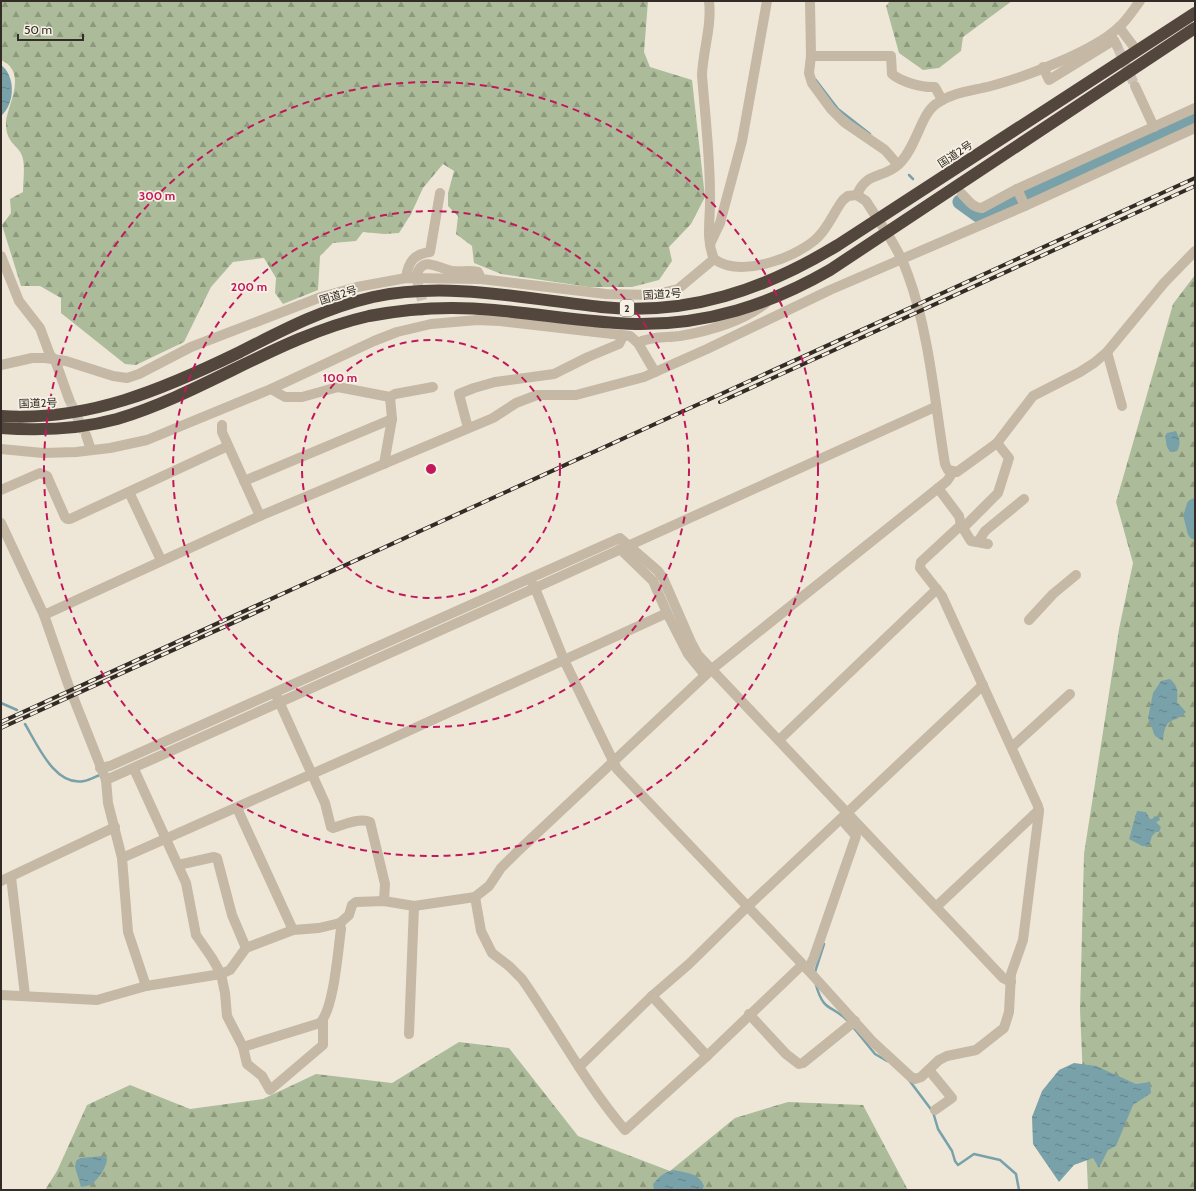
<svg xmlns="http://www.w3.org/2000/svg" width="1196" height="1191" viewBox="0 0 1196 1191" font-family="Cabin,'Noto Sans JP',sans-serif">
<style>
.forest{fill:url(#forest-firs)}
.water{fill:url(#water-ripples)}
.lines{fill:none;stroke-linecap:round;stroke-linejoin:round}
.stream{stroke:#79a1a9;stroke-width:2.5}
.river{stroke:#79a1a9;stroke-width:15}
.minor-tunnel{stroke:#c8c1b4;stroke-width:10;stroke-dasharray:10 5;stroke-linecap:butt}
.minor{stroke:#c5b8a5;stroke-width:10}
.highway{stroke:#52463d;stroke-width:12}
.rail-casing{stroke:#322b26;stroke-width:4}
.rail{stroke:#f7f0e4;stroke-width:2.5;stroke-dasharray:8;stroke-linecap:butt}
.ring{fill:none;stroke:#c2185b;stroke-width:2;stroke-dasharray:7 5}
.labels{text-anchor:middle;stroke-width:3.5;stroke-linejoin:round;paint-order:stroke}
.shield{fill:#f7f0e4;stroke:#6d665f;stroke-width:1}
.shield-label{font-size:10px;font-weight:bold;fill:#322b26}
.street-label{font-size:11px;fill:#322b26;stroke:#f7f0e4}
.centre{fill:#c2185b;stroke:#f7f0e4;stroke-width:2}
.ring-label{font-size:12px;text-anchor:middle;font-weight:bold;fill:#c2185b;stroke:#f7f0e4;stroke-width:3.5;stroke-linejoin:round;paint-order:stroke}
</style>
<defs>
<pattern id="forest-firs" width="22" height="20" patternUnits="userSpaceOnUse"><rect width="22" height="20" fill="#acbc9a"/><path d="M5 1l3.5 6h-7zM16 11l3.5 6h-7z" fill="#8d997d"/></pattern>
<pattern id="water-ripples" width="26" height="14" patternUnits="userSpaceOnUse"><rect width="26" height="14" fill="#79a1a9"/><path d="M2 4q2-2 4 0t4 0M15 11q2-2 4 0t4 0" fill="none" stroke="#648389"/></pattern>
</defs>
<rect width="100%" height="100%" fill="#eee7d8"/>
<g class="forest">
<path d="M 1,1 L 648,1 L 644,52 L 650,67 L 692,80 L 705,197 L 691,224 L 669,247 L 672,261 L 659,280 L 632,287 L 589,287 L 501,274 L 474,263 L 472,246 L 456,234 L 458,216 L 448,206 L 448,193 L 454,171 L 443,164 L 423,188 L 411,214 L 399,233 L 384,234 L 363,232 L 356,241 L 333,243 L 320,256 L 318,290 L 283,304 L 275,293 L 276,278 L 264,258 L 233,262 L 211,287 L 184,342 L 136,365 L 125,364 L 61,313 L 61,298 L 40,286 L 21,286 L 2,225 L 11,213 L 10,199 L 23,192 C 23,182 25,169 23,159 C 20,144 5,146 6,121 C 8,104 28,72 1,60 Z"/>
<path d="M 890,1 L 1012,1 L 963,37 L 961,51 L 939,68 L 923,70 L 899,53 L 886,6 Z"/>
<path d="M 1195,275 L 1195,1190 L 1088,1190 L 1080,1010 L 1084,854 L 1119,629 L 1133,563 L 1116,502 L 1173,304 Z"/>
<path d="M 459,1042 L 509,1048 L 578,1136 L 670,1171 L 735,1118 L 788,1102 L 863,1105 L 908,1190 L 45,1190 L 57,1171 L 87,1105 L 130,1085 L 190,1109 L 263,1099 L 316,1074 L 392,1083 Z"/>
</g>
<g class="water">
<path d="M 1,65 C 16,76 15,104 1,116 Z"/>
<path d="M 1176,431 C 1180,439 1181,444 1177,451 L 1170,452 L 1167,447 L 1165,436 L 1167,433 Z"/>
<path d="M 1170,679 C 1178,686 1178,691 1177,702 L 1186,712 C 1173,725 1165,715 1163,741 L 1155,736 L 1148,718 L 1153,693 L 1161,681 Z"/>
<path d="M 1137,811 L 1146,812 L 1150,819 L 1152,819 L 1155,816 L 1159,817 L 1160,820 L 1156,822 L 1161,827 L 1159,832 L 1156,832 L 1152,836 L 1149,846 L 1142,846 L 1129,839 Z"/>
<path d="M 1074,1063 L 1096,1066 L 1136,1084 L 1150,1082 L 1151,1093 L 1133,1105 L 1116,1146 L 1108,1150 L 1099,1168 L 1093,1158 L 1074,1165 L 1059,1182 L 1033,1144 L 1032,1117 L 1042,1091 L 1059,1070 Z"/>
<path d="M 103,1156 L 107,1158 C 107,1168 98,1179 91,1185 C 89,1186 84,1186 81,1187 L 75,1167 L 76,1161 L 80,1158 Z"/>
<path d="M 674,1170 C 687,1173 699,1173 704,1186 L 702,1190 L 654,1190 L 653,1184 C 660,1176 664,1172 674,1170 Z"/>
</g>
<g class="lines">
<g class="stream">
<path d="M 815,79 L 838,109 L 870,134"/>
<path d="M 909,175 L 913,179"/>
<path d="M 1,703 L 17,710"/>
<path d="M 25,724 C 37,744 55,787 84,781 C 90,780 96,776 102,774"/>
<path d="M 815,972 L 824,944"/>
<path d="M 816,985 C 824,1013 831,1004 847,1020"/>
<path d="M 853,1027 L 875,1054 L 887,1061"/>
<path d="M 909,1080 L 933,1112 L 938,1129 L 952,1151 L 955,1161 L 958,1165 L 974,1154 L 1000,1160 L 1016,1174 L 1019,1190"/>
</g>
<g class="river">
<path d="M 960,202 L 978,215 L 1195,116"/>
<path d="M 1194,506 L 1191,516 L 1195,532"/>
</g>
<g class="minor-tunnel">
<path d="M 1117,46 L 1135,86"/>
<path d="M 416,276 L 426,316"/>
<path d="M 69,399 L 84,432"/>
</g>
<g class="minor">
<path d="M 709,1 C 712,26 703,50 702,75 C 705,115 710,155 710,195 C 711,217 705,238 714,259"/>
<path d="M 810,1 L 811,56 L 809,73 L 812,83 L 831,109 L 844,122 L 885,150 L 898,165"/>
<path d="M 1119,27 L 1137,51"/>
<path d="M 811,56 L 891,56 L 892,74 C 902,82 922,88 935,87 L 942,100"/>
<path d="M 1043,67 L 1049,80 L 1114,40 L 1117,46"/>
<path d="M 1135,86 L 1154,127"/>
<path d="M 1017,189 L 1025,206"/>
<path d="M 962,194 C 968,200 973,208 982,208 L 1017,189 L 1195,108"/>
<path d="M 857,195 C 866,171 884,179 899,164 C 916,148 921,114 936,104 C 953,92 971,91 991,86 C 1025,77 1094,51 1119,27 C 1127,20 1133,10 1140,1"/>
<path d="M 710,244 L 720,223 L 742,141 L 767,1"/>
<path d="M 1,256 L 19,301 L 40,328 L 50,355 L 55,360 L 69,399"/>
<path d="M 416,276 C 423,254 438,269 453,271 C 461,272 469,270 478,272 L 481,279"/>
<path d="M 406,278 C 408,262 414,254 430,252 L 440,193"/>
<path d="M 638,343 L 655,372"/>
<path d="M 1107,352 L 1122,406"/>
<path d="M 1,365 L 32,358 L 45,358 L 66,361 L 113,376 L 127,378 L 139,374 L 191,347 L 321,297 L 357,287 L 406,278 L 481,279 L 606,294 L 653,295 L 678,289 L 714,259 C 740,278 792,259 815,240 C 828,229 833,213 843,200 L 848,196 L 857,195 L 866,201 C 881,225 899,248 908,275 C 929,331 935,404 945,464 L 948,470 L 957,472 L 997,443 L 1033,396 L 1080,372 L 1094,363 L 1107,352 L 1164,283 L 1195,251"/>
<path d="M 271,389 L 285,397 L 302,397 L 338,387 L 390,397 L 395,394 L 433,387"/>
<path d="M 222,425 L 222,432 L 260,516"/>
<path d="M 468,428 L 459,394 L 474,388 L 495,382 L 554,374 L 588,357 L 619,344 L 623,336"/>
<path d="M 86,435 L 91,450"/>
<path d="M 1,449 L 43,453 L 76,452 L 110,448 L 147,440 L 271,389 L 374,341 L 397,332 L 431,324 L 477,320 L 500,321 L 630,336 L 638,343 C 651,336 666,338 680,336 C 709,331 743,321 766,303"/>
<path d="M 384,464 L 392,419 L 390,397"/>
<path d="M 244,481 L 392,419"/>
<path d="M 1,490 L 40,473 L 47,476 L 65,517 L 67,519 L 70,519 L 228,446"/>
<path d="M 129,492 L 161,560"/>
<path d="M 1,523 L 44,615 L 68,684 L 106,780 L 108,803 L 122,858 L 128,932 L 146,986"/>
<path d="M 961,525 L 971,541 L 988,544"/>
<path d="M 963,528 L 998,493 L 1009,458 L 997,443"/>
<path d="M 978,542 L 985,531 L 1024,499"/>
<path d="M 620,549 L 653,581 L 667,613 L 688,654 L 705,675"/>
<path d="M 532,583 L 535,588 L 935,407"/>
<path d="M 44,615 L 260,516 L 493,418 L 516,403 L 537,395 L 576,395 L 644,377 L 707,349 L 830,290 L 1025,206 L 1195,128"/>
<path d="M 1029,620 L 1053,594 L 1076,575"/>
<path d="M 277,697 L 325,803 L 331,827 L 333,828 C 343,825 360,817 370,822 L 385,884 L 384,901"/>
<path d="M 779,740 L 937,589"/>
<path d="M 1012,747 L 1070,694"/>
<path d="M 100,768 L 110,766 L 620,538 L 658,571 L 663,578 L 691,642 L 698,655 L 1003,978 L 1011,982"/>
<path d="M 134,769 L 186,883 L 196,935 L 212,958 L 221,974 L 225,993 L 227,1016 L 243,1047 L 247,1064 L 262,1076 L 270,1090 L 323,1045 L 323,1020"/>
<path d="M 106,780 L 535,588 L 564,660 L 617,769 L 808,970 L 873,1042 L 911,1077 L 915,1079 L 921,1077 L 939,1060 L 947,1056 L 976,1050 L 1004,1028 L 1009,1012 L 1011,974 L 1023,940 L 1039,812 L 1038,806 L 942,596 L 920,568 L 921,562 L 961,525 L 959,516 L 938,488"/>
<path d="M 237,808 L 293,930"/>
<path d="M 122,858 L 382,743 L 667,613"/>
<path d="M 178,865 L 214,857 L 217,858 L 232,915 L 246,948"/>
<path d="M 11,877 L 25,995"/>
<path d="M 1,881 L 115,827"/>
<path d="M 475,897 L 481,931 L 492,953 L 509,966 L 522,979 C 557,1029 585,1083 625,1130 L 707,1056 L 802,965"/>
<path d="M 937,906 L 1039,810"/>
<path d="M 808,970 L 814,957 L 856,836 L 841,819"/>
<path d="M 1,995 L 97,1000 L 146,986 L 221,974 L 230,970 L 246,948 L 293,930 L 319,928 L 340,923 L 349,915 L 352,905 L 356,902 L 384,901 L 414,906 L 475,897 L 489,886 L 501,868 L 518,851 L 712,669 L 947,481 L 953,472"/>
<path d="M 652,996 L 707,1056"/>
<path d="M 749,1014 L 786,1054 L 799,1064 L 803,1063 L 855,1021"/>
<path d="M 409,1034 L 414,906"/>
<path d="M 243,1047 L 320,1023 C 334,1009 338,950 341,929 L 340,923"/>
<path d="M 579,1067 L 652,996 L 689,964 L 748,906 L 983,685"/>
<path d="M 929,1070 L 952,1098 L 935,1110"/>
</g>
<g class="highway">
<path d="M 1,416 C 87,422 164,389 240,352 C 283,330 325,308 373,297 C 448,281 526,299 601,307 C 688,316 764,290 838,245 L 1195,13"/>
<path d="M 1,428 C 40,431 80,429 117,419 C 204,393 280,336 369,316 C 410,308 453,306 494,310 C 541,314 589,323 636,324 C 707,325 769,305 830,270 L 1195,28"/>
</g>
<g class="rail-casing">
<g id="rail">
<path d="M 720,402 L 1195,186"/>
<path d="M 1,722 L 1195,178"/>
<path d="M 1,728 L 268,607"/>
</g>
</g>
<use href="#rail" class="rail"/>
</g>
<g class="ring">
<circle cx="431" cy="469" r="129"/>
<circle cx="431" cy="469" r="258"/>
<circle cx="431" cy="469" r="387"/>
</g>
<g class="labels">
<rect class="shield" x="620" y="300" width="14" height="16" rx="3"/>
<g class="shield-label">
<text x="627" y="312">2</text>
</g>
<g class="street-label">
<text transform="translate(955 154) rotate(-33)" y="4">国道2号</text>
<text transform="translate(662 294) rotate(-4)" y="4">国道2号</text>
<text transform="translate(338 295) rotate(-17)" y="4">国道2号</text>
<text transform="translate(38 403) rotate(-2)" y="4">国道2号</text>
</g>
</g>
<circle cx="431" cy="469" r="6" class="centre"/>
<g class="ring-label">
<text x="157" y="200">300 m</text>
<text x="249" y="291">200 m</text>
<text x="340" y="382">100 m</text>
</g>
<rect width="1196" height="1191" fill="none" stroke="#322b26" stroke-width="4"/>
<path d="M18 34v6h65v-6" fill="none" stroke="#322b26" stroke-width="2"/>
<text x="24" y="34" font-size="12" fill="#322b26" stroke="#f7f0e4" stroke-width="3" paint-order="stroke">50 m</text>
</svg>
